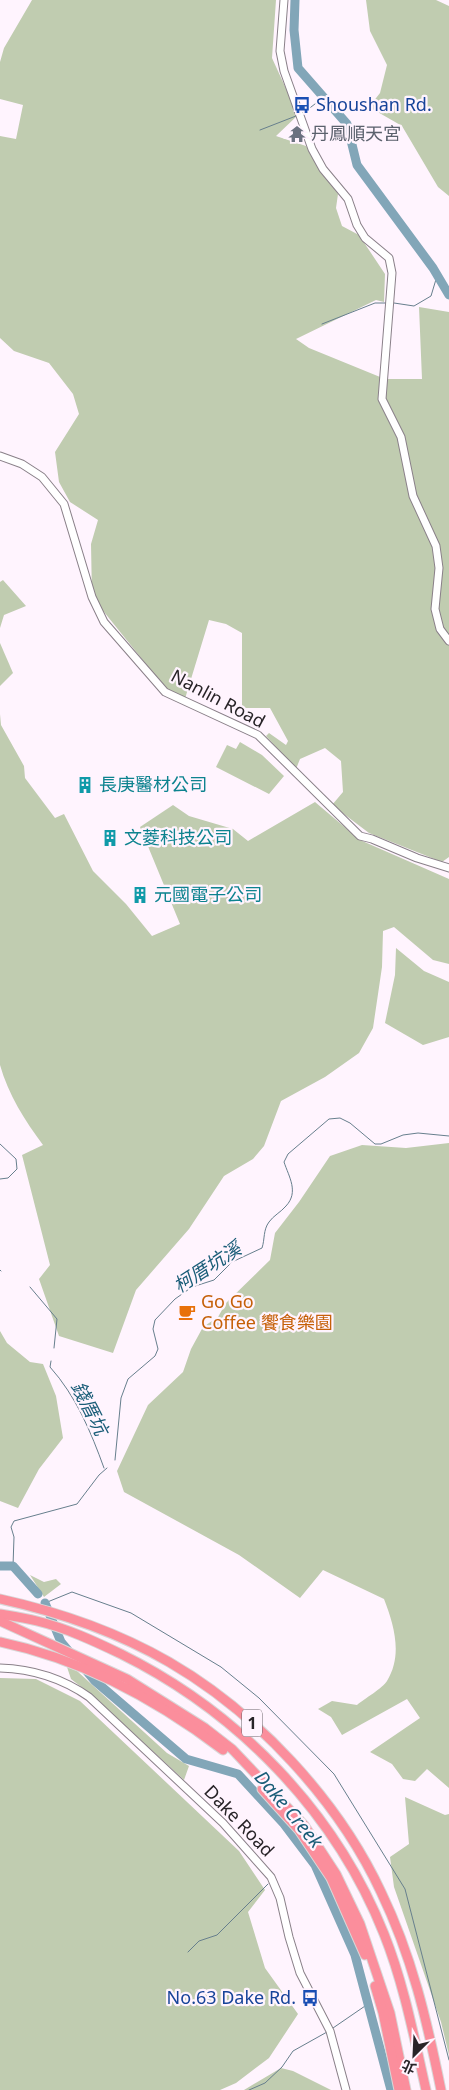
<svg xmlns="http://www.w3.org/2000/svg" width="449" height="2090" viewBox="0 0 449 2090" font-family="'Noto Sans','Noto Sans TC',sans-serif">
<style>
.green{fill:#c0ccb0}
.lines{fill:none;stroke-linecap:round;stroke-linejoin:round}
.stream{stroke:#677f8d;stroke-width:1}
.river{stroke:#82a6b8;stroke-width:9}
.secondary-casing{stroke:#8a8089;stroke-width:9}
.highway-casing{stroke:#d8d8d8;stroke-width:11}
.secondary{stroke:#fff;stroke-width:7}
.highway{stroke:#fb8e9c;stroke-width:9}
.labels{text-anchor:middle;stroke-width:4.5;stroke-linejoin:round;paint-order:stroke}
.shield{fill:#fff4fe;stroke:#686268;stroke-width:1}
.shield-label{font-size:16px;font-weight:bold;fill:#282428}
.transit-label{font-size:18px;fill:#164399;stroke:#fff4fe;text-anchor:start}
.worship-label{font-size:18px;fill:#5b616d;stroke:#fff4fe;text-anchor:start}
.street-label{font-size:18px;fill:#282428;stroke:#fff4fe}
.culture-label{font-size:18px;fill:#0d838f;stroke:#fff4fe;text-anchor:start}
.food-label{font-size:18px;fill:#c56008;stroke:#fff4fe;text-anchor:start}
.water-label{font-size:19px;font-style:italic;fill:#1a5d78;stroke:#fff4fe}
</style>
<rect width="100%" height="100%" fill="#fff4fe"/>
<g class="green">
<path d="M 32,0 L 276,0 L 272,58 L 298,115 L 276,136 L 306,146 L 338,194 L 336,208 L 342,226 L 359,235 L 385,274 L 384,302 L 376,300 L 296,339 L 309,348 L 385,379 L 422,379 L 419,307 L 449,312 L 449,857 L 442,862 L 369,833 L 332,805 L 343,792 L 341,761 L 325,748 L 300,759 L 296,769 L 266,736 L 269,733 L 286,745 L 288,741 L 270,708 L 242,708 L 242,633 L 226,624 L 209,620 L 184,702 L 176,700 L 158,679 L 92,597 L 91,544 L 98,520 L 70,502 L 59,482 L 55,452 L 79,414 L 73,394 L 49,363 L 14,351 L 0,338 L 0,136 L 16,139 L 23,105 L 0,99 L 0,62 L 4,48 Z"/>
<path d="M 366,0 L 436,0 L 449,6 L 449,196 L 438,187 L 402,126 L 369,107 L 380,93 L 387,65 L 370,31 Z"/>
<path d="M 3,580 L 26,606 L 4,615 L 0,628 L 0,582 Z"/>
<path d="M 0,643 L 13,673 L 0,686 Z"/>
<path d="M 0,714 L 1,725 L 24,766 L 25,778 L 55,818 L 64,814 L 93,871 L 126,904 L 152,936 L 180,924 L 140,827 L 173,805 L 189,816 L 233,829 L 248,841 L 315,802 L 360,840 L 449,879 L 449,964 L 433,960 L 394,927 L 383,931 L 382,967 L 373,1028 L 359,1053 L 325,1077 L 281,1101 L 264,1146 L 253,1159 L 224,1176 L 189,1229 L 136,1290 L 113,1353 L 59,1336 L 39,1279 L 50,1265 L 22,1155 L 43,1145 C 25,1121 8,1094 0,1065 Z"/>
<path d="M 240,742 L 262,755 L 284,776 L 269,794 L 216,767 L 227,745 L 236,749 Z"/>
<path d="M 396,948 L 424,971 L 449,982 L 449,1037 L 423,1045 L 385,1023 L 395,975 Z"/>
<path d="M 449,1143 L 449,1788 L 427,1769 L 415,1781 L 403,1779 L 392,1764 L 370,1752 L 420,1718 L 407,1699 L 342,1735 L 331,1717 L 318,1709 L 332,1701 L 357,1705 C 364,1699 383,1688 387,1681 C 403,1655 394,1625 384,1599 L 323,1570 L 300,1598 L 239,1555 L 124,1492 L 117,1471 L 148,1405 L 183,1372 L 191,1349 L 203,1327 L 218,1317 L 226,1303 L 270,1260 L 275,1233 L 299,1202 L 330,1156 L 362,1145 L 406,1148 Z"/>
<path d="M 0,1331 L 7,1343 L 30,1362 L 43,1364 L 56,1396 L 63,1438 L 39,1469 L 18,1508 L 0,1501 Z"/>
<path d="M 30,1575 L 44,1582 L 56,1579 L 61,1584 L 44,1597 Z"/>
<path d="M 67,1667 L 77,1671 L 167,1753 L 189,1766 L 184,1780 L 93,1696 L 71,1679 Z"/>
<path d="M 0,1678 L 36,1679 L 80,1701 L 239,1851 L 265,1890 L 248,1912 L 265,1968 L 298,2014 L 269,2058 L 236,2083 L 220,2090 L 0,2090 Z"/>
<path d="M 405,1797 L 445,1815 L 449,1814 L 449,2055 L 441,2022 L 394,1887 L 390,1857 L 409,1844 Z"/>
<path d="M 281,2068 L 293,2071 L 331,2090 L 244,2090 Z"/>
</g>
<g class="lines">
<g class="stream">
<path d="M 302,114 L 324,97"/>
<path d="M 260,130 L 296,116"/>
<path d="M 394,303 L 414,306 L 431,296 L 437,276"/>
<path d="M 322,324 L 375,303 L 387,303"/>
<path d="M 0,1144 L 16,1159 L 17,1169 L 8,1178 L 0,1179"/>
<path d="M 0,1270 L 1,1271"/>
<path d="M 30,1287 L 57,1319 L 54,1348"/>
<path d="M 51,1361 L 50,1367 C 76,1396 91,1432 104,1468"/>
<path d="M 115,1460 L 121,1398 L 128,1379 L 155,1356 L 158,1349 L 153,1329 L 155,1320 L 175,1299 L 192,1287 L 214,1280 L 232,1262 L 262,1248 C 265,1239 263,1230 269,1222 C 273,1216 281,1212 286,1206 C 299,1192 289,1177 284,1162 L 288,1154 L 329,1119 L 340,1118 L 350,1123 L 375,1144 L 381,1144 L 403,1135 L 418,1133 L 449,1136"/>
<path d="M 13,1566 L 14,1537 L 11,1527 L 14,1521 L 77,1504 L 99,1475 L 107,1468"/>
<path d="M 45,1603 L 72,1592 L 131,1613 L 221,1667 L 259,1698 L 334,1774 L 405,1889 L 449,2060"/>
<path d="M 188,1952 L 199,1941 L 217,1935 L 268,1884"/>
<path d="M 333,2028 L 368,2004"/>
<path d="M 249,2090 L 265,2083 L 282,2067 L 293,2051 L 327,2032"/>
</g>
<g class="river">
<path d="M 295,0 L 294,30 L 298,68 L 347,124 L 357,165 L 433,268 L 449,295"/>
<path d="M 0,1566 L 13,1566 L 38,1594"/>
<path d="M 45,1603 L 61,1642 L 71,1654"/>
<path d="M 85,1669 L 95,1681 L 186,1759 L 238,1774 L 284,1824 L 315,1865 L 355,1955 L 391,2090"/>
</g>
<g class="secondary-casing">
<g id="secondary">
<path d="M 284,0 L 280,51 L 284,71 L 312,149 L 323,169 L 348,199 L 357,225 L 365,238 L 389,258 L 392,273 L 382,399 L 401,437 L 413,496 L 436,546 L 439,568 L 435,609 L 440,629 L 449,641"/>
<path d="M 0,456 L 22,464 L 42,477 L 64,504 L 92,597 L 104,622 L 165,692 L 258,735 L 360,836 L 372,839 L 417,858 L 449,868"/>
<path d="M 0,1668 C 33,1669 62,1678 89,1697 L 223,1823 L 271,1877 L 280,1898 L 289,1937 L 300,1973 L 330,2031 L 346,2090"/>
</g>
</g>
<g class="highway-casing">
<g id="highway">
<path d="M 0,1599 C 59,1612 117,1632 169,1662 C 257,1713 338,1800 381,1892 C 412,1956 427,2021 441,2090"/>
<path d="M 0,1614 C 12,1616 25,1618 37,1621 C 66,1628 94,1641 121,1654 C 238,1712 335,1811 384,1934 C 404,1984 414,2037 426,2090"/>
<path d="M 0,1621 L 127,1679 L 205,1728 L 232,1749 L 304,1825 L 336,1874 L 360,1924 L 390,2013 L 406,2090"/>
<path d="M 0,1642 C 81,1659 157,1700 223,1750"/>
<path d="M 262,1789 L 299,1830 L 331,1878 L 365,1955"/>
<path d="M 375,1986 L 383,2013 L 399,2090"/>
</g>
</g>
<use href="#secondary" class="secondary"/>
<use href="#highway" class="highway"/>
</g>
<defs>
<g id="bus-bare" transform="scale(1.35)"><path d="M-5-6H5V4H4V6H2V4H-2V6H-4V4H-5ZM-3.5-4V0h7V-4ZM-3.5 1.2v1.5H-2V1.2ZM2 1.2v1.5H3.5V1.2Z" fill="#1a4fb4" stroke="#fff4fe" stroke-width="2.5" paint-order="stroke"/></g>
<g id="temple-bare" transform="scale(1.35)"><path d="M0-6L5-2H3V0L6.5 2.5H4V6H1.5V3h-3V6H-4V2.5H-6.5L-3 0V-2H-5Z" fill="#6b7280" stroke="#fff4fe" stroke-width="2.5" paint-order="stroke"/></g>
<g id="building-bare" transform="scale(1.35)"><path d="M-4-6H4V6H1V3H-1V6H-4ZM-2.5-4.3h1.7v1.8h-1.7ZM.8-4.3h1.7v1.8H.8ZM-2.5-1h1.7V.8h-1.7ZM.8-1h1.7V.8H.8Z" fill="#0f9aa8" stroke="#fff4fe" stroke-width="2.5" paint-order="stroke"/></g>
<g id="cafe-bare" transform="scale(1.35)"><path d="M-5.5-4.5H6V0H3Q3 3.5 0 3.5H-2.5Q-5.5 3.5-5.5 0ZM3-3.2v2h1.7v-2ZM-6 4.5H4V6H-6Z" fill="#e8710a" stroke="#fff4fe" stroke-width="2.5" paint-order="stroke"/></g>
</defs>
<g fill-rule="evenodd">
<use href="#bus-bare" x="302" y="105"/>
<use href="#temple-bare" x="297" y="134"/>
<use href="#building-bare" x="85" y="785"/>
<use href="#building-bare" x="110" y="838"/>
<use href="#building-bare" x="140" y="895"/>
<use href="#cafe-bare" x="187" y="1312"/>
<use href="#bus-bare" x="310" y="1998"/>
</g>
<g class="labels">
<rect class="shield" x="242" y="1709.5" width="20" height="27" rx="4"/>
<g class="shield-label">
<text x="252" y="1729">1</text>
</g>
<g class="transit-label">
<text x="316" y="111">Shoushan Rd.</text>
<text x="296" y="2004" text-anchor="end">No.63 Dake Rd.</text>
</g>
<g class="worship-label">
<text x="311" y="140">丹鳳順天宮</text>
</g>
<g class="street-label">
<text transform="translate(218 699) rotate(28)" y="6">Nanlin Road</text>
<text transform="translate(239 1821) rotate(46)" y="6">Dake Road</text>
</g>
<g class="culture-label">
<text x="99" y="791">長庚醫材公司</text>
<text x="124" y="844">文菱科技公司</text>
<text x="154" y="901">元國電子公司</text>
</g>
<g class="food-label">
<text x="201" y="1308">Go Go<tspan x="201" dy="21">Coffee 饗食樂園</tspan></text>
</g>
<g class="water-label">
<text transform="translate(207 1267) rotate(-33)" y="7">柯厝坑溪</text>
<text transform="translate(90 1408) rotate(63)" y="7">錢厝坑</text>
<text transform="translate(289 1809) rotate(50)" y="7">Dake Creek</text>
</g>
</g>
<g transform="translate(414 2055) rotate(204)" stroke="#fff4fe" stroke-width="4" paint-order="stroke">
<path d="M0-4L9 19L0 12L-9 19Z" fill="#282428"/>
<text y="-8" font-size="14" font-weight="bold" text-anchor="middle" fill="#282428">北</text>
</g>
</svg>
